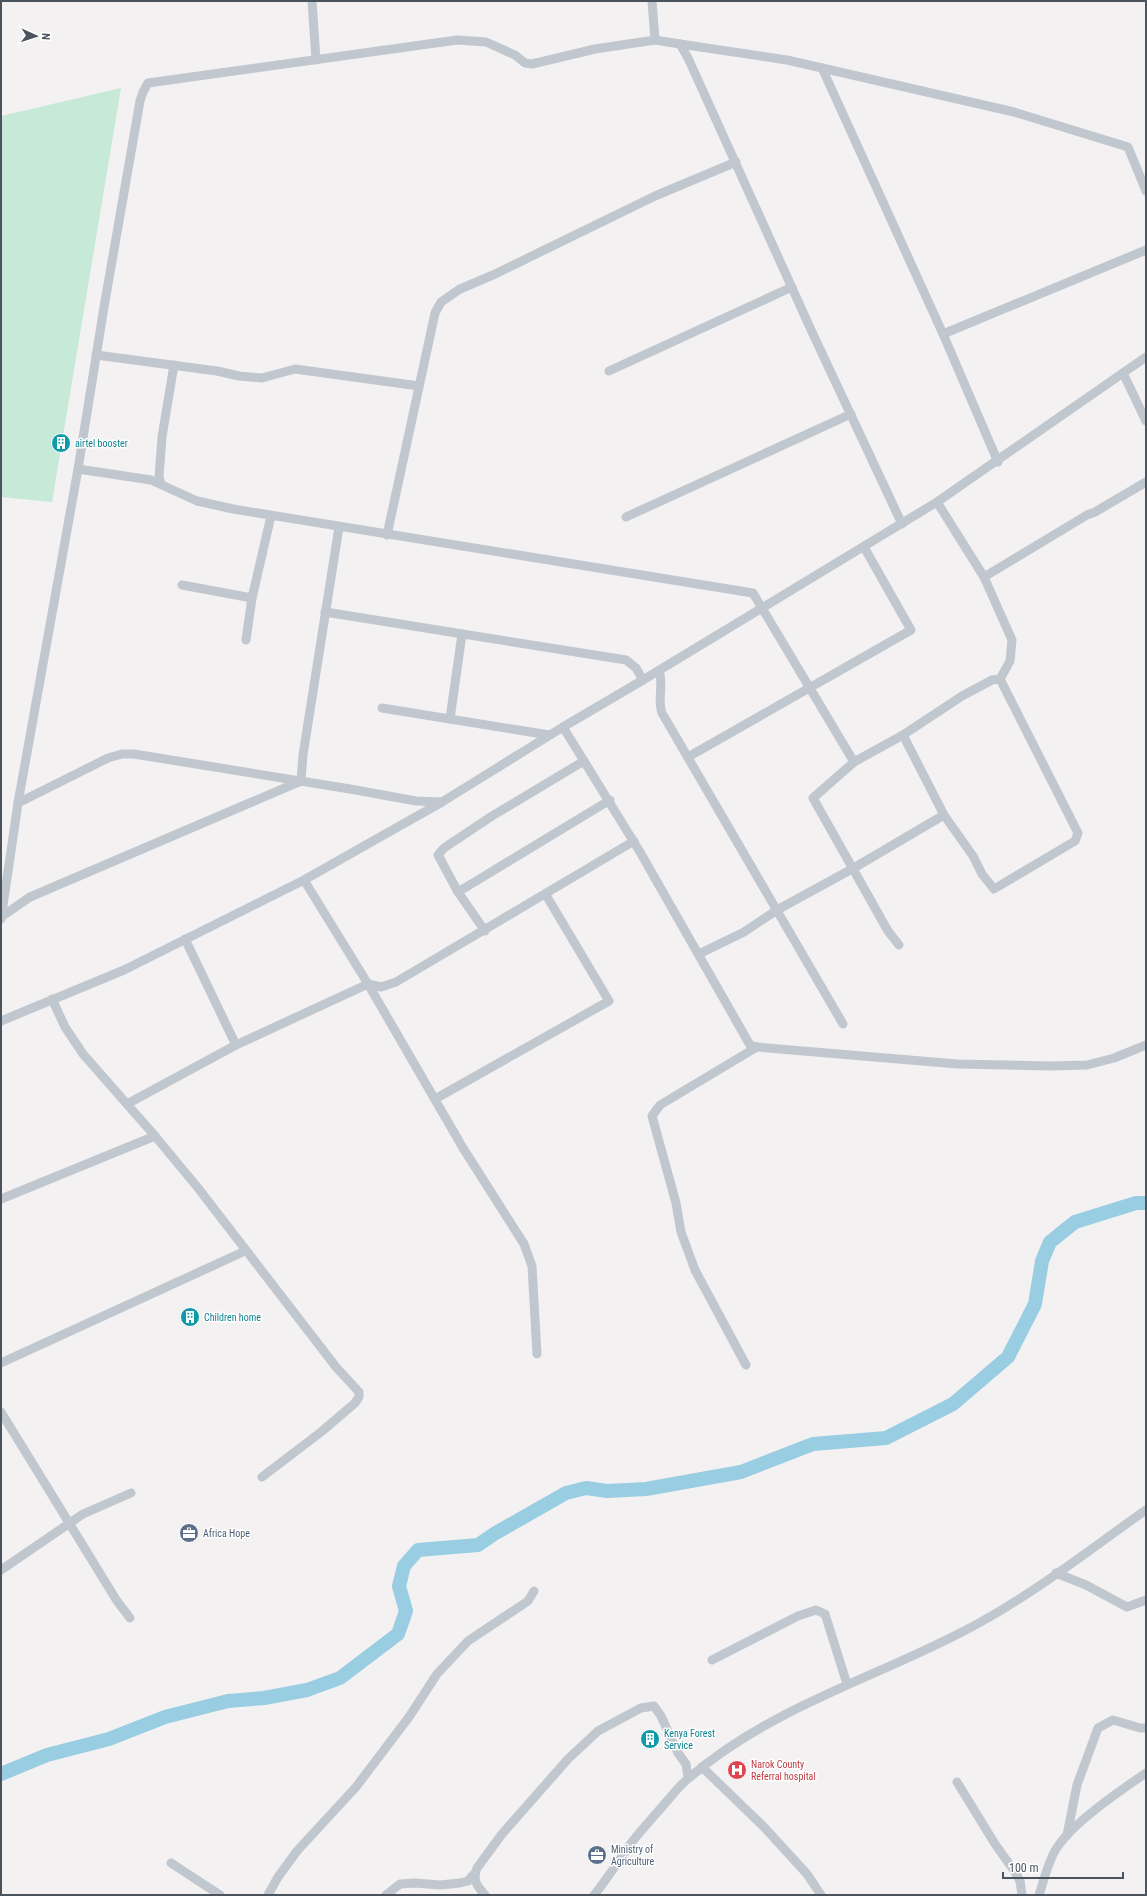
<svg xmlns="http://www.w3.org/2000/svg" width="1147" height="1896" viewBox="0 0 1147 1896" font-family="'Roboto Condensed',sans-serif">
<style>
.green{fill:#c6ead7}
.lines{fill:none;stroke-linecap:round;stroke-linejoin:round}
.river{stroke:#99cde2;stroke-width:14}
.minor{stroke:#c1c7ce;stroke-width:9}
.labels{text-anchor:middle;stroke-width:3;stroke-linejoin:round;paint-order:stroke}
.culture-label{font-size:10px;fill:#0d838f;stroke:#fff;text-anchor:start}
.service-label{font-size:10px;fill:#4e5e75;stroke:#fff;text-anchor:start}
.health-label{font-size:10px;fill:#be3a42;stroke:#fff;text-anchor:start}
</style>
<rect width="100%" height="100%" fill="#f3f1f1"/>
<path class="green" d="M 121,88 L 52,502 L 1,497 L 1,116 Z"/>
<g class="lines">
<path class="river" d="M 1,1774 L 47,1755 L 109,1739 L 165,1717 L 228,1701 L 264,1698 L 307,1690 L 340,1678 L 398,1634 L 406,1611 L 399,1586 L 404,1566 L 418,1550 L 478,1545 L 494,1534 L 566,1493 L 586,1488 L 607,1491 L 646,1489 L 741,1472 L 813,1444 L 886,1438 L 953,1404 L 1008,1357 L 1035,1304 L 1042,1261 L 1050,1242 L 1075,1222 L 1136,1203 L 1146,1203"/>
<g class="minor">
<path d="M 312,1 L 316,60"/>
<path d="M 652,1 L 655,40"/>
<path d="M 680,44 L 787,60 L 1014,112 L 1128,147 L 1146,191"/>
<path d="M 822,68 L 943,334 L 998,462"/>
<path d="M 943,334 L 1146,250"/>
<path d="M 96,355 L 217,371 L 239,376 L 262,378 L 295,369 L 419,386"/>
<path d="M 609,371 L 792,287"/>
<path d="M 1123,373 L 1146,421"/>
<path d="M 78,469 L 151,480 L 197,501 L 233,509 L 753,593 L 854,762"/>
<path d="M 161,484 L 159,477 L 162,437 L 174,365"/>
<path d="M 937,502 L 984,577 L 1012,640 L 1010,661 L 1000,679"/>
<path d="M 626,517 L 851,414"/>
<path d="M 387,535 L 435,313 L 441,302 L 460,289 L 493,275 L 655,196 L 736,162"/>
<path d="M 984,577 L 1087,515 L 1095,512 L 1146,482"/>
<path d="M 182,585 L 252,598"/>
<path d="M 325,612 L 626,660 L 636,668 L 643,680"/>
<path d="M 246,640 L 252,598 L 271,516"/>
<path d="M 659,671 C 664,685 657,699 662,713 L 843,1024"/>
<path d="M 382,708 L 549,735"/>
<path d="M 450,719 L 462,634"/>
<path d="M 563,727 L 640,852 L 750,1045 L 757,1047 L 957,1064 L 1051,1066 L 1087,1065 L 1114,1058 L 1146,1045"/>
<path d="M 903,735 L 944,815 L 973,856 L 982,874 L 994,889 L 1075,841 L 1078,833 L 1000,679"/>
<path d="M 688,757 L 911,630 L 864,547"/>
<path d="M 18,803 L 108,758 L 122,754 L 134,754 L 350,789 L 416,801 L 442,802"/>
<path d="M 304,880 L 368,984 L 463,1148 L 524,1244 L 532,1266 L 537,1354"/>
<path d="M 458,892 L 610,800"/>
<path d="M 1,917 L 30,897 L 301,781 L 303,755 L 339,527"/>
<path d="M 1,919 L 18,803 L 78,469 L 104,307 L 140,101 L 143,92 L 148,83 L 457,40 L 486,42 L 515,55 L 525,63 L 532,64 L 595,49 L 655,40 L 680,44 L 688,58 L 812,332 L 902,524"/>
<path d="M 485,931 L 458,892 L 438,855 L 444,848 L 492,816 L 584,761"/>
<path d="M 185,939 L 236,1045"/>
<path d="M 899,945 L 888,931 L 813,798 L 854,762 L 903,735 L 962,696 L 992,680 L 1000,679"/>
<path d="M 699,954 L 744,932 L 777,910 L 852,869 L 944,815"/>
<path d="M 52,999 L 65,1027 L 83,1054 L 155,1136 L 198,1188 L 336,1367 L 359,1392 L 359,1397 L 355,1403 L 321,1432 L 262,1477"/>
<path d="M 1,1021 L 124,970 L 304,880 L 442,802 L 563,727 L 643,680 L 937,502 L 1146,357"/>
<path d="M 435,1099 L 609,1001 L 546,895"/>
<path d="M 127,1104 L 236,1045 L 368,984 L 381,987 L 396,982 L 634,841"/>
<path d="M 1,1199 L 155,1136"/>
<path d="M 1,1363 L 245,1251"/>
<path d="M 746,1365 L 695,1270 L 681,1232 L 676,1203 L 652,1116 L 660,1105 L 757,1047"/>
<path d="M 1,1412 L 117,1601 L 130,1618"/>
<path d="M 1,1570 L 83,1514 L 131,1493"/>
<path d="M 1056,1573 L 1086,1585 L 1127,1607 L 1146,1600"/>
<path d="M 712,1660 L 798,1616 L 816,1610 L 825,1614 L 847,1684"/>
<path d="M 702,1767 L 765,1828 L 807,1874 L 821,1895"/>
<path d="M 957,1782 L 995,1844 L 1015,1872 L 1020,1881 L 1022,1895"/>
<path d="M 1067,1835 L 1077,1785 L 1098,1728 L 1113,1720 L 1140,1728 L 1146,1728"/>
<path d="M 171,1863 L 220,1895"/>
<path d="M 268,1895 L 278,1877 L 297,1851 L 356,1787 L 409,1717 L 437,1674 L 468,1641 L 528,1601 L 534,1591"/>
<path d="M 386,1895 L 400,1884 L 415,1883 L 440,1885 L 460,1883 L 468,1881 L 474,1874"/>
<path d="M 485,1895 C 477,1886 472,1880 477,1868 L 502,1834 L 568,1759 L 598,1731 L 641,1708 L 654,1706 L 661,1716 L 678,1753 L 686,1764 L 688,1778"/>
<path d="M 594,1895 C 608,1878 619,1860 632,1842 C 643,1828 656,1814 668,1800 C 674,1793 681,1784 689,1778 C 767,1710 869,1680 960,1633 C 1026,1600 1086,1552 1146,1510"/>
<path d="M 1039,1895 C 1044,1880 1048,1862 1056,1849 C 1072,1823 1121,1790 1146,1773"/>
</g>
</g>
<defs>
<g id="building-disc" transform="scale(1)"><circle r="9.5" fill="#0f9aa8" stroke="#fff"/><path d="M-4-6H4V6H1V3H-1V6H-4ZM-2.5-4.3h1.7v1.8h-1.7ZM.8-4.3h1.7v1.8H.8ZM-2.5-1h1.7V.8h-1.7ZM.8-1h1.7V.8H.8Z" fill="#fff"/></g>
<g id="office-disc" transform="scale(1)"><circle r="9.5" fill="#5c6f8a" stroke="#fff"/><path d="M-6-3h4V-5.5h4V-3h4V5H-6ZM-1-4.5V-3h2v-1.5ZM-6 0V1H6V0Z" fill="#fff"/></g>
<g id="hospital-disc" transform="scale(1)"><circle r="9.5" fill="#e0444e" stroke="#fff"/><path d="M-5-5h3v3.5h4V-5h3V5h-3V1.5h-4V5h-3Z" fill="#fff"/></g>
</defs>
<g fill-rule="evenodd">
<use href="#building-disc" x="61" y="443"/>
<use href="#building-disc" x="190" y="1317"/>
<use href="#office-disc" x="189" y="1533"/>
<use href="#building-disc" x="650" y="1739"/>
<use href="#hospital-disc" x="737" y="1770"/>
<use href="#office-disc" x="597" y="1855"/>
</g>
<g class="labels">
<g class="culture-label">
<text x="75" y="447">airtel booster</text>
<text x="204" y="1321">Children home</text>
<text x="664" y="1737">Kenya Forest<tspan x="664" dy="12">Service</tspan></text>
</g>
<g class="service-label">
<text x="203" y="1537">Africa Hope</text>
<text x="611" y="1853">Ministry of<tspan x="611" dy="12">Agriculture</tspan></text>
</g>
<g class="health-label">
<text x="751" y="1768">Narok County<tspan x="751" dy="12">Referral hospital</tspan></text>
</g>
</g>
<rect width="1147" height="1896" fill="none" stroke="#4b535c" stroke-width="4"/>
<g transform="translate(36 36) rotate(93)" stroke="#ffffff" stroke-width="3" paint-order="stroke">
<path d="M0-3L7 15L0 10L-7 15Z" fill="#4b535c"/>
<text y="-6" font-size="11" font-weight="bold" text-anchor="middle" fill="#4b535c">N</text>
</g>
<path d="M1003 1872v6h120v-6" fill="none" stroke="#4b535c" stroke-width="2"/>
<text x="1009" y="1872" font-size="12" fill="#4b535c" stroke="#ffffff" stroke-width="3" paint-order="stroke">100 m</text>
</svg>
